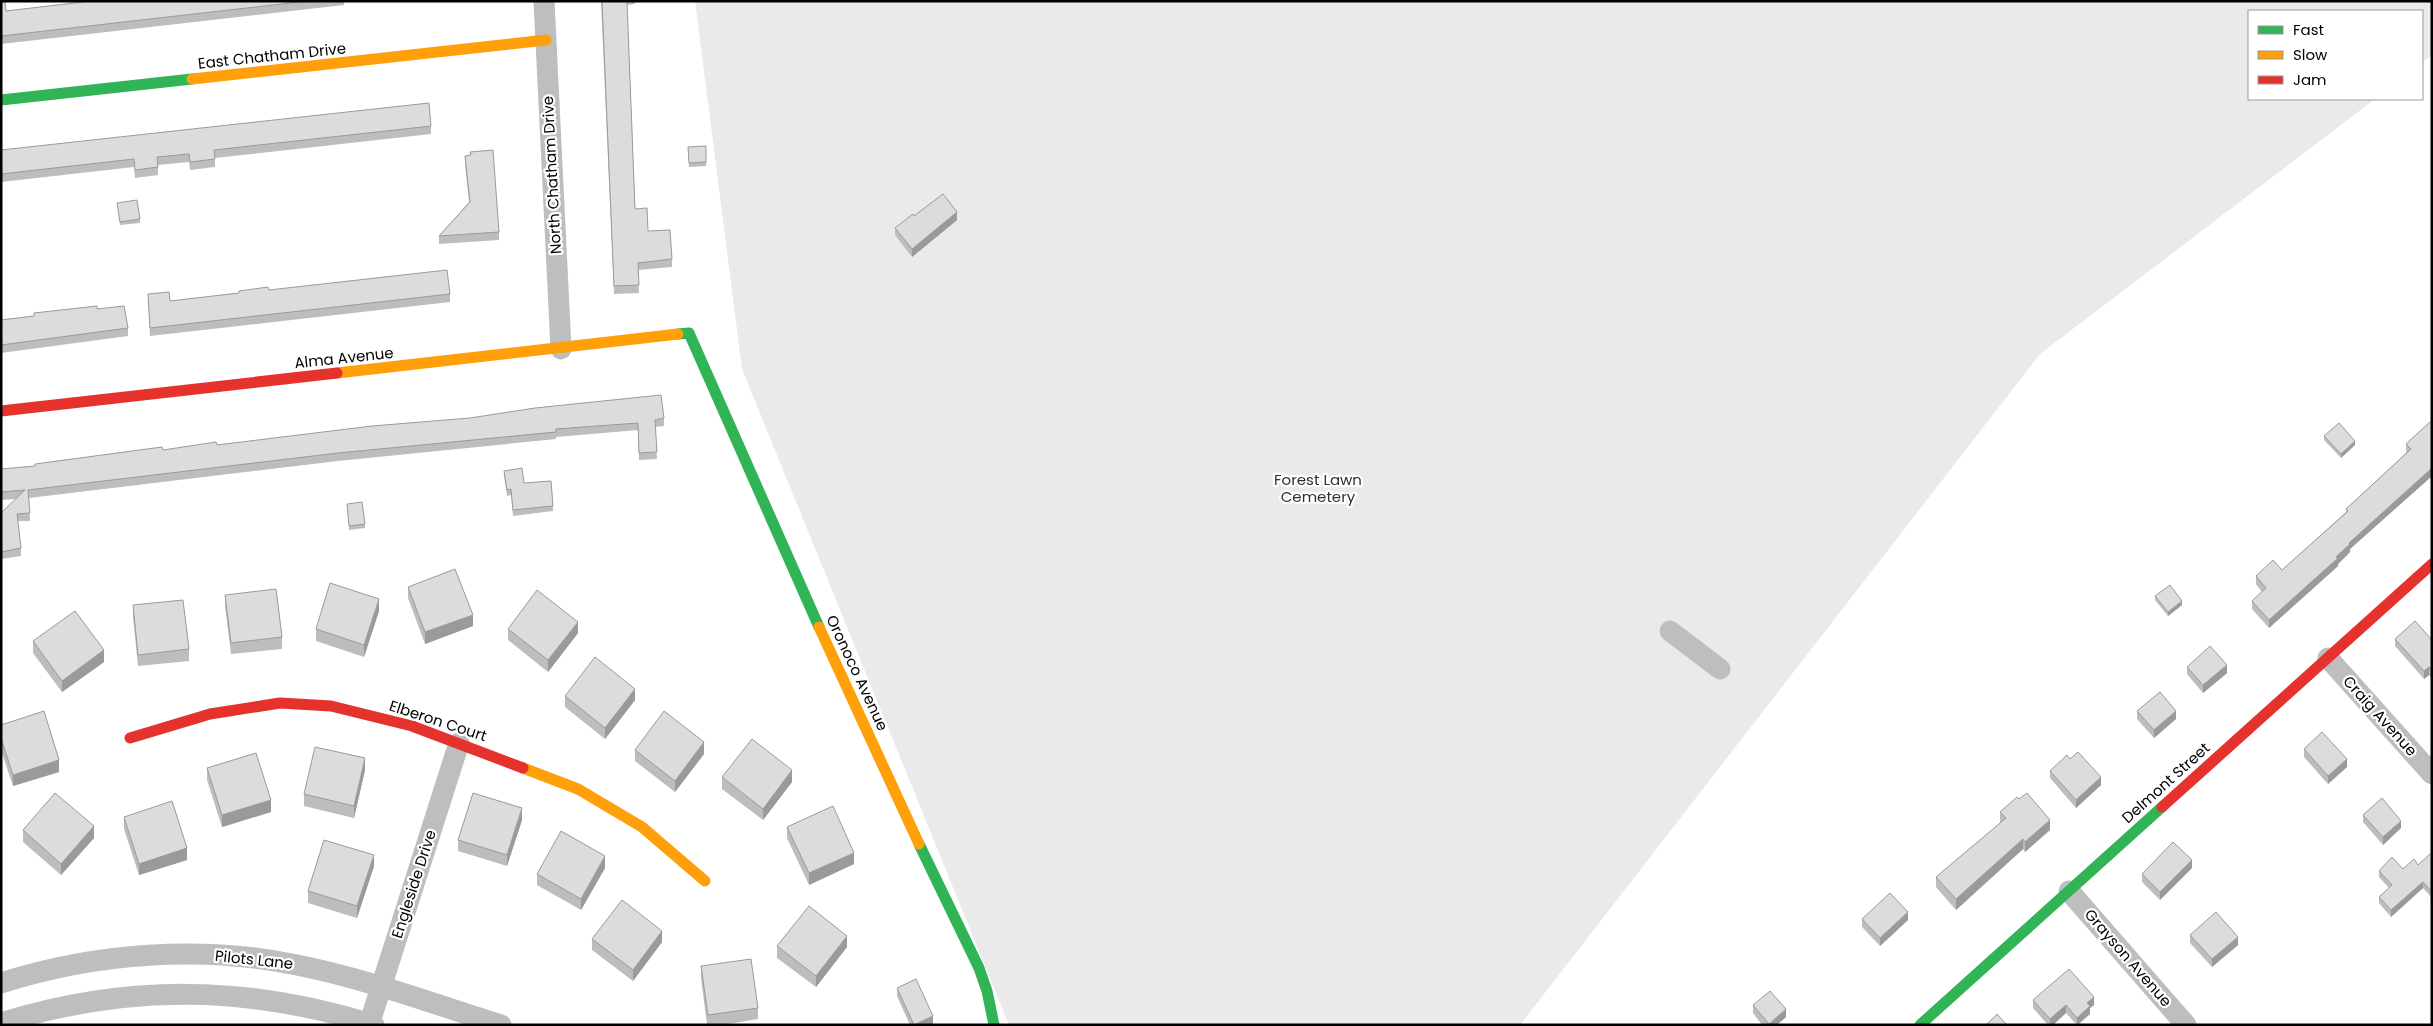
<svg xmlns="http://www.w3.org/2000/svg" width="2433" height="1026" viewBox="0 0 2433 1026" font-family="Poppins,sans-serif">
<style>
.green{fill:#eaeaea}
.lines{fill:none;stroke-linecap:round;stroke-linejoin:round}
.street{stroke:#bebebe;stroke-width:21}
.fast{stroke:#30b455;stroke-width:11}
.slow{stroke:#ff9f0a;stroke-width:11}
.jam{stroke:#e5322d;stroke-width:11}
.wall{fill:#bdbdbd}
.shaded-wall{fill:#9a9a9a}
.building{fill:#dcdcdc;stroke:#9a9a9a}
.labels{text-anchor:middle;stroke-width:4.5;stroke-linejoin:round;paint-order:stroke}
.street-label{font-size:15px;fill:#000;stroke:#fff}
.park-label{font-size:15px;fill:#2f2f2f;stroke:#fff}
</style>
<rect width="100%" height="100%" fill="#fff"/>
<path class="green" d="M 695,1 L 2432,1 L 2432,55 L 2422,63 L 2422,11 L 2249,11 L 2249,99 L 2375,99 L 2040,354 L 1520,1025 L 1009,1025 L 742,369 Z"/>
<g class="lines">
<g class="street">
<path d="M 544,1 L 561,349"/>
<path d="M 1670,631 L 1720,669"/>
<path d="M 2328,658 L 2432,774"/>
<path d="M 2069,891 L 2186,1025"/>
<path d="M 1,983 C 95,953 201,945 297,965 C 367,979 434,1004 501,1025"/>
<path d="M 1,1023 C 127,984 248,985 374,1025"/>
<path d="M 369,1025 L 459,743"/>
</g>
<g class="fast">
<path d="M 1,100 L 192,79"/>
<path d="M 678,334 L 689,333 L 819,627"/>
<path d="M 919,844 L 979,968 L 987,991 L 994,1025"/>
<path d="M 1920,1025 L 2162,807"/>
</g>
<g class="slow">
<path d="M 192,79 L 546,40"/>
<path d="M 337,373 L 678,334"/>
<path d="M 819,627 L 919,844"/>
<path d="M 523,768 L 578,789 L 642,827 L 705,881"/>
</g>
<g class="jam">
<path d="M 1,411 L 337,373"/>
<path d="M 130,738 L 210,714 L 280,703 L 331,706 L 412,726 L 523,768"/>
<path d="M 2162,807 L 2432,564"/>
</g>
</g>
<g class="wall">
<path d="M 1,1 L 6,11 L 91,1 L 344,1 L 344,5 L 1,44 Z"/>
<path d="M 601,1 L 635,1 L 635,4 L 627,5 L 635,209 L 648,231 L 672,259 L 672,267 L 638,270 L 639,293 L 614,294 Z"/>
<path d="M 431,126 L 431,134 L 215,158 L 215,167 L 190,170 L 189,162 L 158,165 L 158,175 L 135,178 L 134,167 L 1,182 L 1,150 Z"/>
<path d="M 706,146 L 706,166 L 689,167 L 688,147 Z"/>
<path d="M 465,156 L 499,232 L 499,240 L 439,244 L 439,236 L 469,202 L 465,164 Z"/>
<path d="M 117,203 L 140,219 L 140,223 L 120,225 Z"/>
<path d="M 914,216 L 957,220 L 912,257 L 895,235 L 895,228 Z"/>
<path d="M 269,290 L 450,294 L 450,302 L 150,336 L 148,294 L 170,301 Z"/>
<path d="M 97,309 L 128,328 L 128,336 L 1,353 L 1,320 L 34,316 L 34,313 Z"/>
<path d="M 664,418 L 664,426 L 655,427 L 657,459 L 639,460 L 638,430 L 556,437 L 556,439 L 338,461 L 29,498 L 30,521 L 18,521 L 21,548 L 21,556 L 1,559 L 1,513 L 16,499 L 1,500 L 1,469 L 35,466 L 163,450 L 217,445 Z"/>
<path d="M 2432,420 L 2432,476 L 2350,549 L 2350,552 L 2338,564 L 2338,566 L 2269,628 L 2252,609 L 2252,601 L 2262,592 L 2256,584 L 2256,576 L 2282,570 L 2346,512 L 2346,509 L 2407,452 L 2406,452 L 2406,444 Z"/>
<path d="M 2324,436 L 2355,445 L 2341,458 L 2324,440 Z"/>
<path d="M 504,471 L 553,506 L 553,511 L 513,516 L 511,495 L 507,496 L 504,476 Z"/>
<path d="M 347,504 L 365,524 L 365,528 L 349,530 Z"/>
<path d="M 408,587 L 473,626 L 425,644 L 408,598 Z"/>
<path d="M 225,595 L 282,637 L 282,649 L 231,654 L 225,606 Z"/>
<path d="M 2155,596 L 2182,605 L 2168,616 L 2155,600 Z"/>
<path d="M 133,605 L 189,649 L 189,661 L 138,666 L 133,617 Z"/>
<path d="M 379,611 L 364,657 L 316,641 L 316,629 Z"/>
<path d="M 508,629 L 578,633 L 548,672 L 508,640 Z"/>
<path d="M 2395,639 L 2432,640 L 2432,679 L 2429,675 L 2424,679 L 2395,646 Z"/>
<path d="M 33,641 L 104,662 L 62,692 L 33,653 Z"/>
<path d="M 2187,667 L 2227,673 L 2203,693 L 2187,674 Z"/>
<path d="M 565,696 L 635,700 L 605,739 L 565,707 Z"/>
<path d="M 2137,711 L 2176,719 L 2154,738 L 2137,719 Z"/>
<path d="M 1,725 L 59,772 L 13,786 L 1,750 Z"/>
<path d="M 2304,749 L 2347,767 L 2328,784 L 2304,757 Z"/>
<path d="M 635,750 L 704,754 L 675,792 L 635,761 Z"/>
<path d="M 2070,759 L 2101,785 L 2076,808 L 2050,778 L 2050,771 Z"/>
<path d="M 207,768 L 271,812 L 222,827 L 207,780 Z"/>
<path d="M 365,770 L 354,818 L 304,806 L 304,794 Z"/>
<path d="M 722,777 L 792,782 L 763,820 L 722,789 Z"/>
<path d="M 2000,812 L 2050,830 L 2025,852 L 2023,849 L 1956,910 L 1936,887 L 1936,877 L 2000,823 Z"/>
<path d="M 2363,815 L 2401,828 L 2383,845 L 2363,822 Z"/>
<path d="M 124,817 L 187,860 L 139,875 L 124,829 Z"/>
<path d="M 522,820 L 507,866 L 458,851 L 458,840 Z"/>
<path d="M 787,827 L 854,864 L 809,885 L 787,838 Z"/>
<path d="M 23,830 L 94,838 L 61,875 L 23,842 Z"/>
<path d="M 2432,855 L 2432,898 L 2423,888 L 2391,917 L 2379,903 L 2379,897 L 2389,888 L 2379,877 L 2379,871 L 2403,869 L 2418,865 Z"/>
<path d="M 374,866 L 357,918 L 308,903 L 308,891 Z"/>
<path d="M 605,868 L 581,910 L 537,885 L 537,874 Z"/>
<path d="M 2192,868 L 2160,900 L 2142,882 L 2142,874 Z"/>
<path d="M 1862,919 L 1908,920 L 1880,946 L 1862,927 Z"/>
<path d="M 2190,935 L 2238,945 L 2212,967 L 2190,943 Z"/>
<path d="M 592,939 L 662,942 L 633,981 L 592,950 Z"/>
<path d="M 777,946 L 847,947 L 816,987 L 777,958 Z"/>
<path d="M 701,966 L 758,1008 L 758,1019 L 722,1025 L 707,1025 L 701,978 Z"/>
<path d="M 897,988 L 933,1024 L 910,1025 L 897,996 Z"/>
<path d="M 2033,1000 L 2094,1005 L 2090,1008 L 2090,1014 L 2078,1025 L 2077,1025 L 2066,1013 L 2053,1025 L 2048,1025 L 2033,1008 Z"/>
<path d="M 1753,1005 L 1786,1017 L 1777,1025 L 1762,1025 L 1753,1013 Z"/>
</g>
<g class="shaded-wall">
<path d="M 957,212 L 957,220 L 912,257 L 912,249 Z"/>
<path d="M 2355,441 L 2355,445 L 2341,458 L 2341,454 Z"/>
<path d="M 2432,468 L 2432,476 L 2350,549 L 2350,552 L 2338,564 L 2338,566 L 2269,628 L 2269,620 L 2336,557 L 2349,543 Z"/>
<path d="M 379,599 L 379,611 L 364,657 L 364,645 Z"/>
<path d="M 2182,601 L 2182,605 L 2168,616 L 2168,612 Z"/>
<path d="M 473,615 L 473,626 L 425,644 L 425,632 Z"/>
<path d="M 578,622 L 578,633 L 548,672 L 548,660 Z"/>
<path d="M 104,650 L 104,662 L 62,692 L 62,681 Z"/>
<path d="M 2227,665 L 2227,673 L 2203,693 L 2203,685 Z"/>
<path d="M 2429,667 L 2429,675 L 2424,679 L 2424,671 Z"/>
<path d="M 635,689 L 635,700 L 605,739 L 605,728 Z"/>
<path d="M 2176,711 L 2176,719 L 2154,738 L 2154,730 Z"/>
<path d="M 704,742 L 704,754 L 675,792 L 675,781 Z"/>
<path d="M 365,758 L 365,770 L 354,818 L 354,806 Z"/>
<path d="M 2347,759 L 2347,767 L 2328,784 L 2328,776 Z"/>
<path d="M 59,760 L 59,772 L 13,786 L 13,775 Z"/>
<path d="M 792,770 L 792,782 L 763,820 L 763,809 Z"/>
<path d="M 2101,777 L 2101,785 L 2076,808 L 2076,800 Z"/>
<path d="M 271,800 L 271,812 L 222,827 L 222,815 Z"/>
<path d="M 522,808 L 522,820 L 507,866 L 507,855 Z"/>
<path d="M 2050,820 L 2050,830 L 2025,852 L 2025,842 Z"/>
<path d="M 2401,821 L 2401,828 L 2383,845 L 2383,837 Z"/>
<path d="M 94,826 L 94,838 L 61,875 L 61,864 Z"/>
<path d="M 2023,839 L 2023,849 L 1956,910 L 1956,899 Z"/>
<path d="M 187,848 L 187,860 L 139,875 L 139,864 Z"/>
<path d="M 854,853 L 854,864 L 809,885 L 809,873 Z"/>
<path d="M 374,855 L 374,866 L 357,918 L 357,906 Z"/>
<path d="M 605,856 L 605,868 L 581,910 L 581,899 Z"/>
<path d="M 2192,860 L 2192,868 L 2160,900 L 2160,892 Z"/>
<path d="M 2423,882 L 2423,888 L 2391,917 L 2391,910 Z"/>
<path d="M 1908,912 L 1908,920 L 1880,946 L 1880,938 Z"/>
<path d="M 662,931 L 662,942 L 633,981 L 633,970 Z"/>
<path d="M 847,936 L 847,947 L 816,987 L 816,976 Z"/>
<path d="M 2238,937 L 2238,945 L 2212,967 L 2212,959 Z"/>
<path d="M 2094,997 L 2094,1005 L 2090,1008 L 2090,1014 L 2077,1025 L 2077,1018 L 2087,1003 Z"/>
<path d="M 2066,1005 L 2066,1013 L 2053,1025 L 2050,1025 L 2050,1019 Z"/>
<path d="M 1786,1009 L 1786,1017 L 1777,1025 L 1769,1025 Z"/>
<path d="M 933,1016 L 933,1024 L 915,1025 Z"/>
</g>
<g class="building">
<path d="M 1,1 L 5,1 L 6,11 L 91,1 L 308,1 L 1,36 Z"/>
<path d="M 602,1 L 627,1 L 635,209 L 647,208 L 648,231 L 670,230 L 672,259 L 638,263 L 639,285 L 614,286 Z"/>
<path d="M 429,103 L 431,126 L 214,150 L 215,159 L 190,162 L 189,154 L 157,157 L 158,167 L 135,170 L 134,159 L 1,174 L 1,150 Z"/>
<path d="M 706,146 L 706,162 L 689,163 L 688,147 Z"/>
<path d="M 493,150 L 499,232 L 439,236 L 470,202 L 465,156 L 471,155 L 470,152 Z"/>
<path d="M 943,194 L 957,212 L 912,249 L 895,228 L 913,214 L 914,216 Z"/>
<path d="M 137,200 L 140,219 L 120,222 L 117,203 Z"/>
<path d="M 447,270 L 450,294 L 150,328 L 148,294 L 169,292 L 170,301 L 239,293 L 239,291 L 268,287 L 269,290 Z"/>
<path d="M 97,306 L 97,309 L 124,306 L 128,328 L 1,345 L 1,320 L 34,316 L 34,313 Z"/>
<path d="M 661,395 L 664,418 L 655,420 L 657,452 L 639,453 L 638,423 L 556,429 L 556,432 L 338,453 L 28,490 L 30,513 L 17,514 L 21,548 L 1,552 L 1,513 L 25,490 L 1,492 L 1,469 L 35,466 L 35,464 L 162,447 L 163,450 L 216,442 L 217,445 L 372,426 L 470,418 L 535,408 Z"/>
<path d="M 2432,420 L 2432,468 L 2349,543 L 2350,544 L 2336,557 L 2338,558 L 2269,620 L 2252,601 L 2266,588 L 2256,576 L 2273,560 L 2282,570 L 2348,511 L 2346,509 L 2411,449 L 2406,444 Z"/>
<path d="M 2339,423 L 2355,441 L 2341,454 L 2324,436 Z"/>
<path d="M 522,468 L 524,483 L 551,481 L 553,506 L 513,510 L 511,489 L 507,490 L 504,471 Z"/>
<path d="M 362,502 L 365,524 L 349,526 L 347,504 Z"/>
<path d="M 455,569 L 473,615 L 425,632 L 408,587 Z"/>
<path d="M 330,583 L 379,599 L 364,645 L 316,629 Z"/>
<path d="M 2170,585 L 2182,601 L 2168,612 L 2155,596 Z"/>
<path d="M 276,589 L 282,637 L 231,643 L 225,595 Z"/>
<path d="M 537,590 L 578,622 L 548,660 L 508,629 Z"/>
<path d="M 183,600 L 189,649 L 138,655 L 133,605 Z"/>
<path d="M 75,611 L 104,650 L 62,681 L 33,641 Z"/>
<path d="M 2415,621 L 2432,640 L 2432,671 L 2429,667 L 2424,671 L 2395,639 Z"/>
<path d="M 2210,646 L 2227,665 L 2203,685 L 2187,667 Z"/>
<path d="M 595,657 L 635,689 L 605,728 L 565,696 Z"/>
<path d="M 2160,692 L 2176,711 L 2154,730 L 2137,711 Z"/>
<path d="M 44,711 L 59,760 L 13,775 L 1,738 L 1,725 Z"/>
<path d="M 664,711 L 704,742 L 675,781 L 635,750 Z"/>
<path d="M 2322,732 L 2347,759 L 2328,776 L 2304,749 Z"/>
<path d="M 752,739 L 792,770 L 763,809 L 722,777 Z"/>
<path d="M 315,747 L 365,758 L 354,806 L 304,794 Z"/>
<path d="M 2078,752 L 2101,777 L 2076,800 L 2050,771 L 2067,755 L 2070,759 Z"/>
<path d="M 256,753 L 271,800 L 222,815 L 207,768 Z"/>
<path d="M 55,793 L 94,826 L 61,864 L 23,830 Z"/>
<path d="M 473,793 L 522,808 L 507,855 L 458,840 Z"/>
<path d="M 2027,793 L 2050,820 L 2025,842 L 2023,839 L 1956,899 L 1936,877 L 2006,818 L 2000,812 L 2017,797 L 2019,799 Z"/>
<path d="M 2382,798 L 2401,821 L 2383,837 L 2363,815 Z"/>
<path d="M 172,801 L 187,848 L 139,864 L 124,817 Z"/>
<path d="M 833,806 L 854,853 L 809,873 L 787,827 Z"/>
<path d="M 561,831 L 605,856 L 581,899 L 537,874 Z"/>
<path d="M 324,840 L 374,855 L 357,906 L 308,891 Z"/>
<path d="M 2173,842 L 2192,860 L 2160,892 L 2142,874 Z"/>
<path d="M 2431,853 L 2432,855 L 2432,892 L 2423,882 L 2391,910 L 2379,897 L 2392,885 L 2379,871 L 2392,857 L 2403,869 L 2414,859 L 2418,865 Z"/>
<path d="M 1890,893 L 1908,912 L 1880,938 L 1862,919 Z"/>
<path d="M 622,900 L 662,931 L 633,970 L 592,939 Z"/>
<path d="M 809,906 L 847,936 L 816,976 L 777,946 Z"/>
<path d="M 2216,912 L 2238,937 L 2212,959 L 2190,935 Z"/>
<path d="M 751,959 L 758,1008 L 708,1015 L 701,966 Z"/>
<path d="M 2069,969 L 2094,997 L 2087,1003 L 2090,1006 L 2077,1018 L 2066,1005 L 2050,1019 L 2033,1000 Z"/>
<path d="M 916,979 L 933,1016 L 914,1025 L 897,988 Z"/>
<path d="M 1770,991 L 1786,1009 L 1769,1024 L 1753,1005 Z"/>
<path d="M 1997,1014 L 2007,1025 L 1986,1025 Z"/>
</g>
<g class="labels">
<g class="street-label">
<text transform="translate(272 56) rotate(-6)" y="5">East Chatham Drive</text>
<text transform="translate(552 175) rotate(-93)" y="5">North Chatham Drive</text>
<text transform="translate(344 358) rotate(-6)" y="5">Alma Avenue</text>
<text transform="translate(857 673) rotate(65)" y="5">Oronoco Avenue</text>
<text transform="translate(2380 716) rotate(48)" y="5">Craig Avenue</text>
<text transform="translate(438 721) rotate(18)" y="5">Elberon Court</text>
<text transform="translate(2166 783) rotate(-42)" y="5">Delmont Street</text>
<text transform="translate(414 884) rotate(-72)" y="5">Engleside Drive</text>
<text transform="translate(2128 958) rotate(49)" y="5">Grayson Avenue</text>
<text transform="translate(254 960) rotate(6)" y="5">Pilots Lane</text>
</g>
<g class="park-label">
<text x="1318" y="485">Forest Lawn<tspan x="1318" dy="17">Cemetery</tspan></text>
</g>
</g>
<rect width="2433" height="1026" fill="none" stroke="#000000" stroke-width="5"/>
<rect x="2248" y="10" width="175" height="90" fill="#ffffff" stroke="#999999"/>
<rect x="2258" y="26" width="25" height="8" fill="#30b455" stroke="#999999"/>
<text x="2293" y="35" font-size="15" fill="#000000">Fast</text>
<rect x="2258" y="51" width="25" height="8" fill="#ff9f0a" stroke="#999999"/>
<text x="2293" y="60" font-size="15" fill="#000000">Slow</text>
<rect x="2258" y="76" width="25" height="8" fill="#e5322d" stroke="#999999"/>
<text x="2293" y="85" font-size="15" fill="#000000">Jam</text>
</svg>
